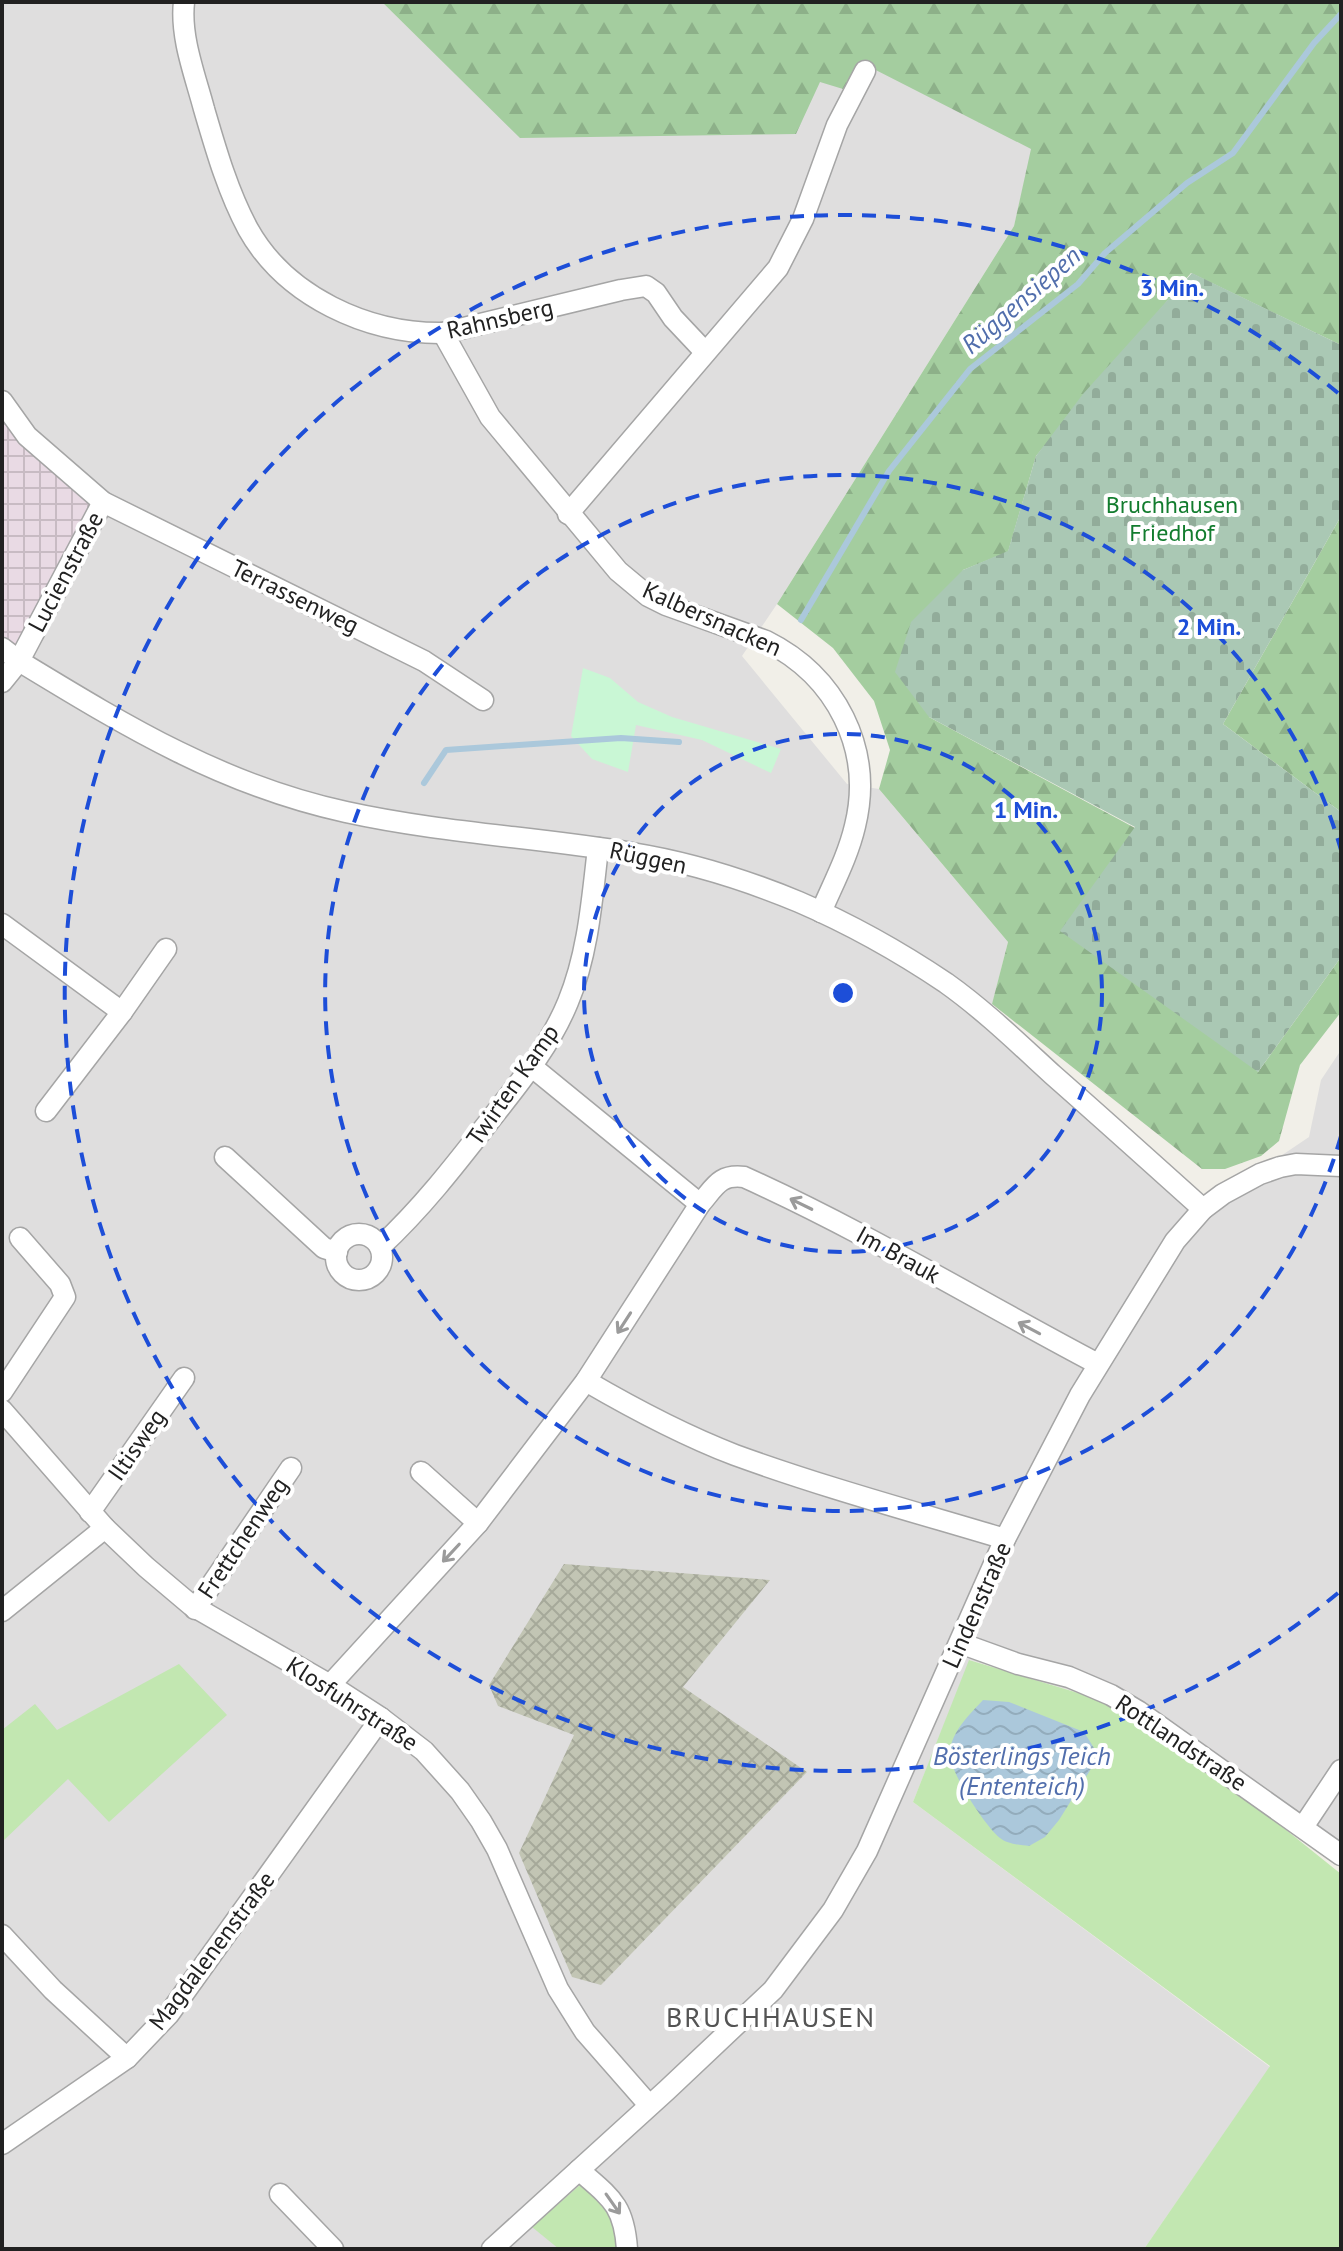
<svg xmlns="http://www.w3.org/2000/svg" width="1343" height="2251" viewBox="0 0 1343 2251" font-family="'PT Sans',sans-serif">
<style>
.residential{fill:#dfdede}
.industrial{fill:url(#industrial-grid)}
.construction{fill:url(#construction-cross-hatch)}
.grass{fill:#c2e7b1}
.forest{fill:url(#forest-firs)}
.cemetery{fill:url(#cemetery-stones)}
.park{fill:#c9f7d5}
.water{fill:url(#water-waves)}
.lines{fill:none;stroke-linecap:round;stroke-linejoin:round}
.stream{stroke:#abc8db;stroke-width:6}
.minor-casing{stroke:#a5a5a5;stroke-width:23}
.minor{stroke:#fff;stroke-width:20}
.oneway{stroke:#9b9b9b}
.ring{fill:none;stroke:#1d4ed8;stroke-width:4;stroke-dasharray:14 10}
.labels{text-anchor:middle;stroke-width:8;stroke-linejoin:round;paint-order:stroke}
.street-label{font-size:24px;fill:#212121;stroke:#fff}
.park-label{font-size:24px;fill:#127c2e;stroke:#fff}
.water-label{font-size:26px;font-style:italic;fill:#516eac;stroke:#fff}
.quarter-label{font-size:28px;letter-spacing:2px;fill:#545454;stroke:#fff}
.centre{fill:#1d4ed8;stroke:#fff;stroke-width:4}
.ring-label{font-size:24px;text-anchor:middle;font-weight:bold;fill:#1d4ed8;stroke:#fff;stroke-width:8;stroke-linejoin:round;paint-order:stroke}
</style>
<defs>
<pattern id="industrial-grid" width="8" height="8" patternUnits="userSpaceOnUse" patternTransform="scale(2)"><rect width="8" height="8" fill="#e9dae4"/><path d="M0 4h8M4 0v8" fill="none" stroke="#c8bbc3"/></pattern>
<pattern id="construction-cross-hatch" width="8" height="8" patternUnits="userSpaceOnUse" patternTransform="scale(2)"><rect width="8" height="8" fill="#c2c5b4"/><path d="M0 0l8 8M0 8l8-8" fill="none" stroke="#a6a99a"/></pattern>
<pattern id="forest-firs" width="22" height="20" patternUnits="userSpaceOnUse" patternTransform="scale(2)"><rect width="22" height="20" fill="#a4cd9f"/><path d="M5 1l3.5 6h-7zM16 11l3.5 6h-7z" fill="#8db089"/></pattern>
<pattern id="cemetery-stones" width="16" height="16" patternUnits="userSpaceOnUse" patternTransform="scale(2)"><rect width="16" height="16" fill="#aac8b4"/><path d="M2 7V4a2 2 0 0 1 4 0v3zM10 15v-3a2 2 0 0 1 4 0v3z" fill="#92ac9a"/></pattern>
<pattern id="water-waves" width="16" height="10" patternUnits="userSpaceOnUse" patternTransform="scale(2)"><rect width="16" height="10" fill="#abc8db"/><path d="M0 5q4-4 8 0t8 0" fill="none" stroke="#93acbc"/></pattern>
</defs>
<rect width="100%" height="100%" fill="#f1efe8"/>
<path class="residential" d="M 2,2 L 382,2 L 521,138 L 820,82 L 860,61 L 1032,149 L 1014,226 L 777,604 L 742,656 L 847,784 L 879,789 L 1008,942 L 992,1005 L 1206,1206 L 1309,1137 L 1321,1080 L 1341,1050 L 1341,1855 L 1138,1711 L 970,1660 L 913,1802 L 1270,2067 L 1144,2249 L 2,2249 L 2,692 L 13,679 L 35,439 L 2,395 Z"/>
<path class="industrial" d="M 2,413 L 93,504 L 22,639 L 2,665 Z"/>
<path class="construction" d="M 564,1564 L 770,1580 L 683,1687 L 807,1772 L 601,1985 L 572,1977 L 519,1853 L 574,1735 L 498,1706 L 489,1685 Z"/>
<g class="grass">
<path d="M 969,1660 L 1138,1711 L 1341,1874 L 1341,2249 L 1144,2249 L 1270,2066 L 913,1802 Z"/>
<path d="M 179,1664 L 227,1715 L 109,1822 L 68,1779 L 2,1842 L 2,1730 L 35,1704 L 57,1730 Z"/>
<path d="M 581,2184 L 617,2218 L 622,2249 L 559,2249 L 532,2227 Z"/>
</g>
<g class="forest">
<path d="M 382,2 L 1341,2 L 1341,345 L 1191,273 L 1036,456 L 1008,552 L 963,570 L 929,717 L 1135,828 L 1258,1072 L 1341,957 L 1341,1012 L 1300,1065 L 1279,1141 L 1261,1156 L 1225,1169 L 1202,1169 L 992,1004 L 1008,942 L 879,789 L 890,750 L 874,701 L 833,648 L 777,604 L 1014,226 L 1031,149 L 860,62 L 843,89 L 820,82 L 796,134 L 520,138 Z"/>
<path d="M 1341,516 L 1341,812 L 1223,724 Z"/>
</g>
<path class="cemetery" d="M 1192,273 L 1341,345 L 1341,516 L 1223,724 L 1341,812 L 1341,957 L 1258,1072 L 1060,931 L 1135,827 L 929,717 L 895,672 L 911,622 L 963,570 L 1008,551 L 1036,456 L 1083,394 Z"/>
<path class="park" d="M 583,668 L 610,678 L 638,702 L 672,717 L 781,749 L 771,773 L 702,740 L 636,725 L 628,772 L 592,759 L 571,736 Z"/>
<path class="water" d="M 983,1700 L 1009,1702 L 1084,1732 L 1099,1756 L 1059,1820 L 1045,1837 L 1029,1846 C 1020,1845 1007,1844 1000,1838 C 985,1826 948,1770 950,1752 C 951,1732 970,1714 983,1700 Z"/>
<g class="lines">
<g class="stream">
<path d="M 801,620 L 889,471 L 970,369 L 1078,284 L 1105,253 L 1187,183 L 1233,153 L 1314,43 L 1341,14"/>
<path d="M 424,783 L 446,750 L 621,738 L 679,742"/>
</g>
<g class="minor-casing">
<g id="minor">
<path d="M 184,2 C 180,37 195,75 204,109 C 216,150 228,192 248,229 C 286,297 368,334 443,333 L 621,290 L 646,286 L 656,293 L 673,318 L 705,352"/>
<path d="M 443,333 L 490,417 L 618,571 L 648,596 L 666,605 L 766,641 C 836,676 874,749 855,826 C 848,856 833,884 821,912"/>
<path d="M 2,401 L 27,436 L 103,502 L 424,661 L 483,700"/>
<path d="M 568,514 L 778,268 L 803,219 L 837,125 L 865,71"/>
<path d="M 2,648 L 19,661 C 126,726 222,785 346,812 C 442,833 536,837 632,853 C 688,862 746,880 799,902 C 850,924 900,952 946,983 C 984,1010 1018,1043 1053,1075 C 1103,1119 1153,1164 1203,1209"/>
<path d="M 2,682 L 19,661 L 103,502"/>
<path d="M 2,924 L 122,1012"/>
<path d="M 531,1066 L 700,1204"/>
<path d="M 46,1111 L 122,1012 L 166,949"/>
<path d="M 225,1157 L 324,1248 L 337,1252"/>
<circle cx="359" cy="1257" r="23"/>
<path d="M 380,1247 C 422,1208 456,1164 491,1119 C 520,1082 550,1046 568,1002 C 588,954 592,900 598,848"/>
<path d="M 586,1381 C 634,1409 683,1435 735,1455 C 823,1487 915,1512 1005,1539"/>
<path d="M 2,1392 L 65,1297 L 60,1284 L 20,1238"/>
<path d="M 2,1410 L 105,1528 L 146,1567 L 191,1605 L 330,1685 L 381,1718 L 424,1751 L 460,1791 L 481,1821 L 497,1849 L 558,1989 L 585,2032 L 649,2105"/>
<path d="M 421,1472 L 478,1523"/>
<path d="M 90,1512 L 184,1378"/>
<path d="M 195,1609 L 291,1468"/>
<path d="M 2,1611 L 105,1528"/>
<path d="M 960,1643 L 1018,1664 L 1069,1677 L 1111,1695 L 1138,1711 L 1341,1855"/>
<path d="M 330,1685 L 478,1523 L 586,1381 L 700,1204 C 715,1187 719,1174 744,1177 C 866,1232 980,1302 1098,1364"/>
<path d="M 1303,1827 L 1341,1770"/>
<path d="M 2,1935 L 53,1990 L 127,2058"/>
<path d="M 2,2144 L 127,2058 L 169,2014 L 381,1718"/>
<path d="M 579,2170 C 611,2198 624,2205 627,2249"/>
<path d="M 280,2194 L 333,2249"/>
<path d="M 492,2249 L 667,2090 L 773,1990 L 833,1910 L 867,1851 L 1005,1539 L 1080,1395 L 1175,1241 L 1203,1209 L 1223,1194 L 1260,1174 L 1280,1167 L 1296,1164 L 1341,1166"/>
</g>
</g>
<use href="#minor" class="minor"/>
</g>
<defs><path id="oneway-shaft" d="M-6 0H5M1.5-3L5.5 0L1.5 3" fill="none" stroke-width="1.6" stroke-linecap="round" stroke-linejoin="round" transform="scale(2)"/></defs>
<g class="oneway">
<use href="#oneway-shaft" transform="translate(801 1204) rotate(-154)"/>
<use href="#oneway-shaft" transform="translate(624 1323) rotate(123)"/>
<use href="#oneway-shaft" transform="translate(1029 1328) rotate(-152)"/>
<use href="#oneway-shaft" transform="translate(451 1553) rotate(133)"/>
<use href="#oneway-shaft" transform="translate(613 2204) rotate(55)"/>
</g>
<g class="ring">
<circle cx="843" cy="993" r="259"/>
<path d="M1341 1136A518 518 0 1 1 1341 850"/>
<path d="M1338 1593A778 778 0 1 1 1338 393"/>
</g>
<g class="labels">
<g class="street-label">
<text transform="translate(500 319) rotate(-13)" y="8">Rahnsberg</text>
<text transform="translate(66 572) rotate(-62)" y="8">Lucienstraße</text>
<text transform="translate(295 597) rotate(26)" y="8">Terrassenweg</text>
<text transform="translate(712 619) rotate(24)" y="8">Kalbersnacken</text>
<text transform="translate(648 858) rotate(12)" y="8">Rüggen</text>
<text transform="translate(513 1085) rotate(-55)" y="8">Twirten Kamp</text>
<text transform="translate(898 1255) rotate(29)" y="8">Im Brauk</text>
<text transform="translate(137 1445) rotate(-55)" y="8">Iltisweg</text>
<text transform="translate(243 1538) rotate(-56)" y="8">Frettchenweg</text>
<text transform="translate(977 1605) rotate(-66)" y="8">Lindenstraße</text>
<text transform="translate(352 1704) rotate(33)" y="8">Klosfuhrstraße</text>
<text transform="translate(1181 1743) rotate(34)" y="8">Rottlandstraße</text>
<text transform="translate(212 1951) rotate(-53)" y="8">Magdalenenstraße</text>
</g>
<g class="park-label">
<text x="1172" y="513">Bruchhausen<tspan x="1172" dy="28">Friedhof</tspan></text>
</g>
<g class="water-label">
<text transform="translate(1021 300) rotate(-41)" y="9">Rüggensiepen</text>
<text x="1022" y="1765">Bösterlings Teich<tspan x="1022" dy="30">(Ententeich)</tspan></text>
</g>
<g class="quarter-label">
<text x="771" y="2027">BRUCHHAUSEN</text>
</g>
</g>
<circle cx="843" cy="993" r="12" class="centre"/>
<g class="ring-label">
<text x="1172" y="296">3 Min.</text>
<text x="1209" y="635">2 Min.</text>
<text x="1026" y="818">1 Min.</text>
</g>
<rect width="1343" height="2251" fill="none" stroke="#212121" stroke-width="8"/>
</svg>
